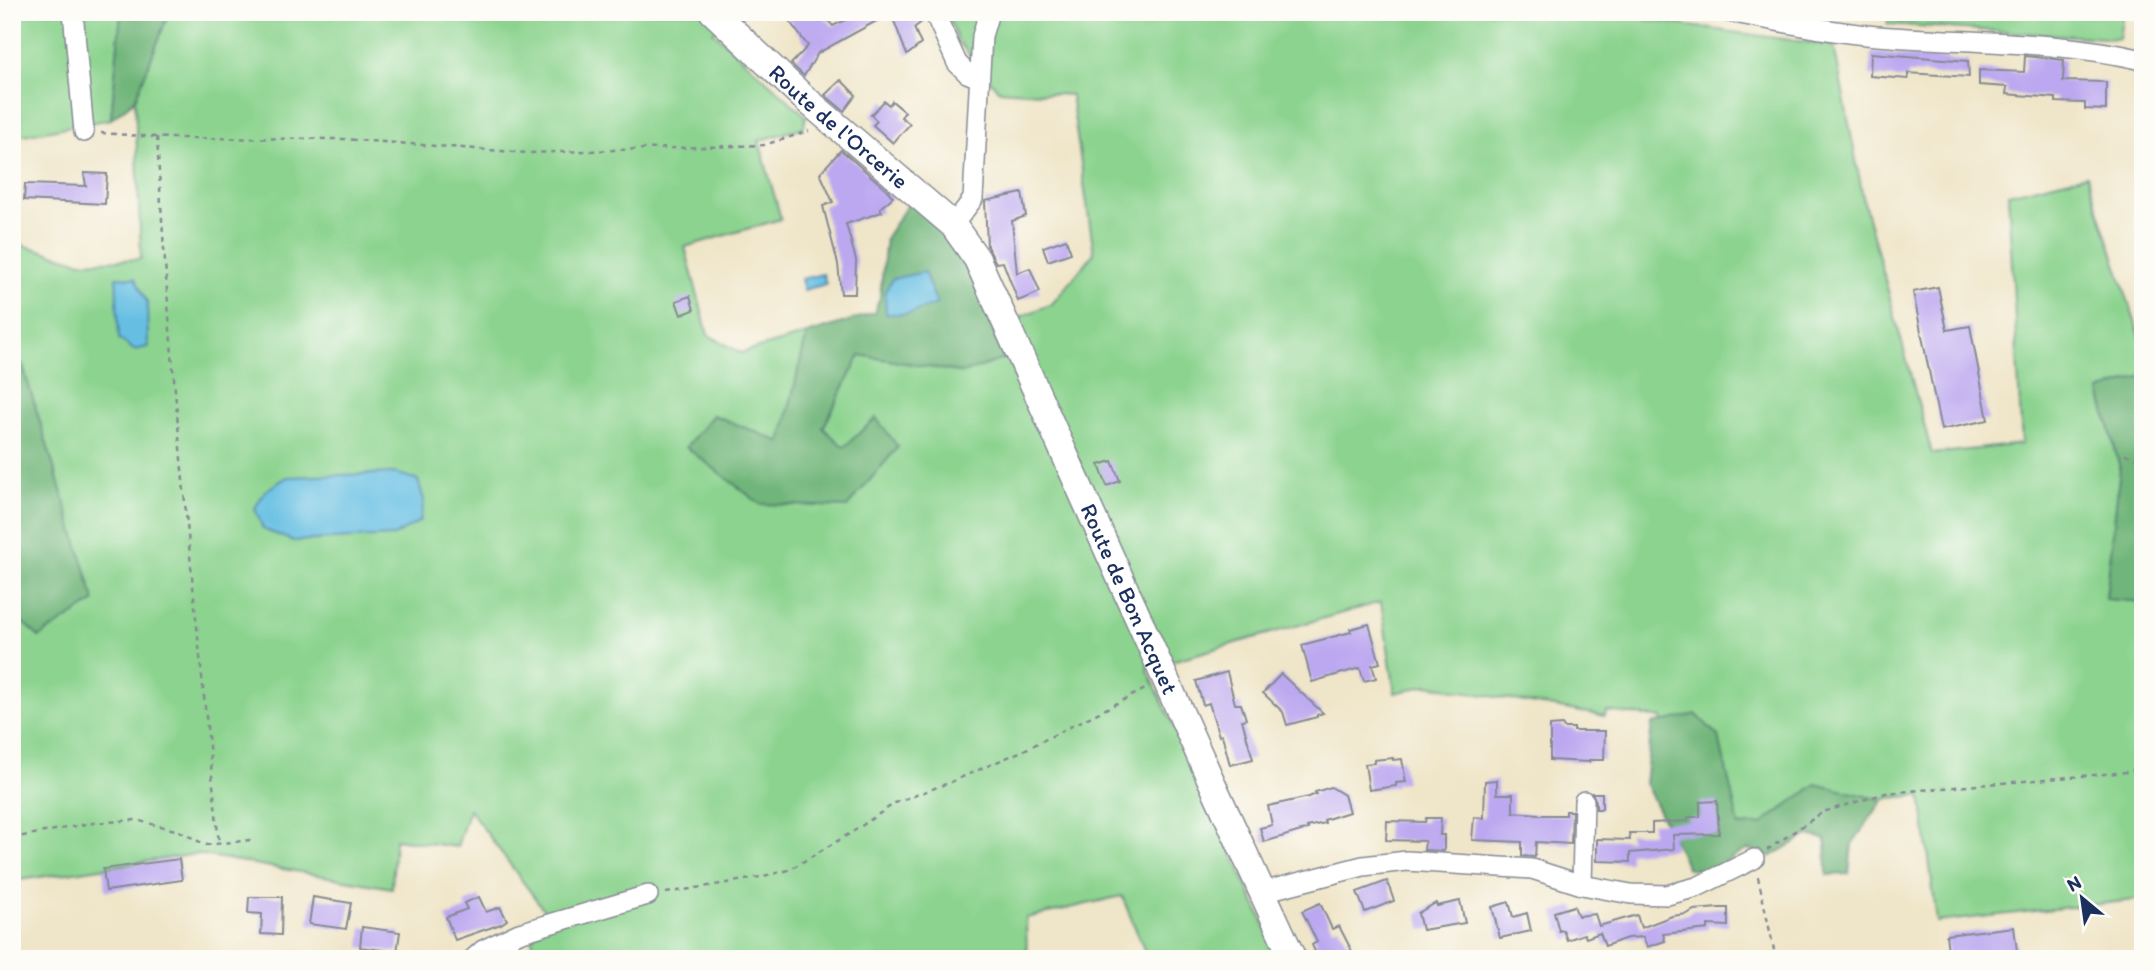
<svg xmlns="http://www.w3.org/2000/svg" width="2155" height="971" viewBox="0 0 2155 971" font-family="Itim,sans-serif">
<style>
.green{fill:#8bd38e;stroke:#538176;stroke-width:2}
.forest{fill:#70b579;stroke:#46726c;stroke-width:2}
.water{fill:#66bfe3;stroke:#4077a0;stroke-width:2}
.building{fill:#bca8f0}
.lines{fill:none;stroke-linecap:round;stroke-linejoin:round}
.street-casing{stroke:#858a93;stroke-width:22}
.secondary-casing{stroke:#858a93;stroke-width:29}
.path{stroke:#858a93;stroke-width:2.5;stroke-dasharray:5 5;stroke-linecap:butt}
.street{stroke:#fff;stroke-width:19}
.secondary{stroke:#fff;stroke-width:26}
.labels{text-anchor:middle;stroke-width:5;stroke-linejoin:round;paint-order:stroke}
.street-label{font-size:23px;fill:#1b2f5e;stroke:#fdfcf7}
</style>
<rect width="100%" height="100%" fill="#fdfcf7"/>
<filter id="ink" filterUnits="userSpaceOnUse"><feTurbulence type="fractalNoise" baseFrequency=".0143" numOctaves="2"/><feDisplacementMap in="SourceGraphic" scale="14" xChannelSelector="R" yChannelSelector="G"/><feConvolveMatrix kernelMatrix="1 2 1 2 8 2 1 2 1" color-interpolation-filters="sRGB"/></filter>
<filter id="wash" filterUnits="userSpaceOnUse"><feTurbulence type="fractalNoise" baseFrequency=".00686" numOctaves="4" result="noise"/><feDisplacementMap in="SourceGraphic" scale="28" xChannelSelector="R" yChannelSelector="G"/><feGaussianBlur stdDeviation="1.57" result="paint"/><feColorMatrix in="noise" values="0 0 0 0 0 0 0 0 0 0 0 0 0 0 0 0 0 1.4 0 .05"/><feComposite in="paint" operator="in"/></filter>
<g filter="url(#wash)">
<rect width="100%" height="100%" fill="#efe5c8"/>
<g class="green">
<path d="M 12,12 L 121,12 L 111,119 L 12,137 Z"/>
<path d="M 169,12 L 745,12 L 713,32 L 806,116 L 804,127 L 759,141 L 781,219 L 685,247 L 708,335 L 741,353 L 807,334 L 781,443 L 713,415 L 687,447 L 844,448 L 823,428 L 860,355 L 963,373 L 995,327 L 1052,304 L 1094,253 L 1071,95 L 998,90 L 958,41 L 946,12 L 1647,12 L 1646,20 L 1834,46 L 1864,202 L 1932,454 L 2022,444 L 2008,194 L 2087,175 L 2143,346 L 2143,376 L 2100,392 L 2120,468 L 2106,598 L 2143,602 L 2143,899 L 1937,922 L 1921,795 L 1889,798 L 1826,817 L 1723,857 L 1661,772 L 1662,718 L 1606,711 L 1605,716 L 1427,685 L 1395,693 L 1381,602 L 1147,668 L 1278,954 L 1265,959 L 1148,959 L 1122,896 L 1026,918 L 1027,959 L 536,959 L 532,939 L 549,917 L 469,809 L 457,847 L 395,839 L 392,888 L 197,854 L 12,881 L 12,242 L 81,262 L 141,259 L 135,100 Z"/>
<path d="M 1887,12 L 2123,12 L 2119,39 L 1888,24 Z"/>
</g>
<g class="forest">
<path d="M 121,12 L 169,12 L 135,100 L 111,119 Z"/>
<path d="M 910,201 L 958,249 L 1009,357 L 963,373 L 860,355 L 823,428 L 844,447 L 876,418 L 898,447 L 847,507 L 760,504 L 686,447 L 713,415 L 781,442 L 807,334 L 874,313 L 880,298 L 886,237 Z"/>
<path d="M 22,363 L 95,601 L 39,637 L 12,613 L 12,367 Z"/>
<path d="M 2143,376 L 2143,602 L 2106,599 L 2120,468 L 2100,391 Z"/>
<path d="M 1696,714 L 1719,737 L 1739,826 L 1762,824 L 1816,784 L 1883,800 L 1852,844 L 1849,874 L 1827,875 L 1826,839 L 1808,835 L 1770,857 L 1748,849 L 1711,870 L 1688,869 L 1645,783 L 1652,724 Z"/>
</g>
<g class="water">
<path d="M 924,272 L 937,304 L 908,314 L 886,314 L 885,292 L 892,279 Z"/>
<path d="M 823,274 L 826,284 L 804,290 L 801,279 Z"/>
<path d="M 116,277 L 135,278 L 147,302 L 148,347 L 134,350 L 119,339 Z"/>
<path d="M 396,473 L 418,480 L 424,500 L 420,521 L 394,536 L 293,541 L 263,529 L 255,508 L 265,491 L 287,477 Z"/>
</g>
<g id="blocks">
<g class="building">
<path d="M 795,12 L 820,12 L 833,26 L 861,12 L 922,12 L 924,20 L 914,28 L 921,44 L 907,55 L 891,13 L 818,53 L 804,76 L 791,64 L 808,46 L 787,18 Z"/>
<path d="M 1871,53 L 1968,61 L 1969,77 L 1908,73 L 1908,79 L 1870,76 Z"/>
<path d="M 2025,56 L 2064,60 L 2063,81 L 2106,82 L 2106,110 L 2085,109 L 2085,103 L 2056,102 L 2056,98 L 2006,94 L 2007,87 L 1979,85 L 1979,70 L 2024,72 Z"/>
<path d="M 841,80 L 856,95 L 844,111 L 825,95 Z"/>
<path d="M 884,101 L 889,105 L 892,101 L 905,112 L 901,117 L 910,124 L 893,143 L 873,125 L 877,121 L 871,115 Z"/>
<path d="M 841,150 L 886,189 L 893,197 L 880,208 L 882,212 L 846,224 L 856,260 L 855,294 L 841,294 L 838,264 L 823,206 L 833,202 L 820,173 Z"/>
<path d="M 84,173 L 107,174 L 105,204 L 24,200 L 25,184 L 86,186 Z"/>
<path d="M 1022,193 L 1026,216 L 1012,221 L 1017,273 L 1030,268 L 1040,292 L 1018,301 L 1003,262 L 996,263 L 987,246 L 985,201 Z"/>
<path d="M 1066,239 L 1071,253 L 1048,261 L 1043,247 Z"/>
<path d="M 1938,287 L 1947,330 L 1970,326 L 1988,420 L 1941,430 L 1913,292 Z"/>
<path d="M 690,296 L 694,310 L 681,315 L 676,301 Z"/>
<path d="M 1112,461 L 1120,481 L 1107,486 L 1099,465 Z"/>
<path d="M 1369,624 L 1380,663 L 1372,665 L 1376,678 L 1364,681 L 1360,668 L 1312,682 L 1302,645 L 1351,632 L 1350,629 Z"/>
<path d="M 1227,672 L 1235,704 L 1241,704 L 1246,719 L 1242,720 L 1253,759 L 1230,765 L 1222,735 L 1219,736 L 1209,703 L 1203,705 L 1196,681 Z"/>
<path d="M 1281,674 L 1323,713 L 1317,715 L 1317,717 L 1287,725 L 1283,712 L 1263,693 Z"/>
<path d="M 1562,725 L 1564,728 L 1574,728 L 1574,731 L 1605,731 L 1604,760 L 1589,760 L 1589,762 L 1550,760 L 1550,726 Z"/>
<path d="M 1393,758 L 1393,760 L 1402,759 L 1406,782 L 1396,783 L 1396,786 L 1369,790 L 1365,764 L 1374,763 L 1374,760 Z"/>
<path d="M 1497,780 L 1497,794 L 1513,794 L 1513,812 L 1538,814 L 1538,815 L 1566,815 L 1566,811 L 1572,811 L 1571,844 L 1536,842 L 1535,857 L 1522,856 L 1522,842 L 1472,840 L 1474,817 L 1484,818 L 1485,781 Z"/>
<path d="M 1331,787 L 1344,795 L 1349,812 L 1324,820 L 1325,823 L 1307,827 L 1308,829 L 1264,842 L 1260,828 L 1272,825 L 1268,806 L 1309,797 L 1316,794 L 1315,792 Z"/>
<path d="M 1592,793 L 1602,793 L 1602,809 L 1596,809 L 1596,801 Z"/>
<path d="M 1717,801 L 1719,834 L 1673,835 L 1674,849 L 1630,853 L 1630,862 L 1597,861 L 1597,839 L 1630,840 L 1629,833 L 1652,833 L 1652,823 L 1688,821 L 1688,817 L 1700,817 L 1700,802 Z"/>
<path d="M 1426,818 L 1441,818 L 1440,835 L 1444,835 L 1444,851 L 1424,850 L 1425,841 L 1386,840 L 1387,821 L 1425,822 Z"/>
<path d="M 179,859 L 182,880 L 106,891 L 103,869 Z"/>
<path d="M 1387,881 L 1394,901 L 1365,912 L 1357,892 Z"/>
<path d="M 249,897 L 282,897 L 281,935 L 261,934 L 262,914 L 248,913 Z"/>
<path d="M 313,897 L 351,903 L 346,929 L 309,924 Z"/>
<path d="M 479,897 L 486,912 L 500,907 L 507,920 L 501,924 L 455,940 L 446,917 L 467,909 L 464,903 Z"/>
<path d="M 1460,901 L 1465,923 L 1422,930 L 1418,913 L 1436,903 L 1437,906 Z"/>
<path d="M 1509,902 L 1513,917 L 1527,913 L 1531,931 L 1500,938 L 1492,907 Z"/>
<path d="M 1320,903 L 1332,929 L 1339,926 L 1356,959 L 1329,959 L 1325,952 L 1317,956 L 1312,945 L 1317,942 L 1302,911 Z"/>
<path d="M 1574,906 L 1578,916 L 1595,914 L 1599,926 L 1637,915 L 1641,928 L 1672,916 L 1687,914 L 1694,910 L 1719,908 L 1728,908 L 1728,926 L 1708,925 L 1708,929 L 1663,934 L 1665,941 L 1647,947 L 1643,937 L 1627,938 L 1605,946 L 1600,933 L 1586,938 L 1584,934 L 1567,940 L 1563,930 L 1559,931 L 1554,912 Z"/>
<path d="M 362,927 L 400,932 L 397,952 L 360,947 Z"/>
<path d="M 2014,927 L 2018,959 L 1949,959 L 1946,935 Z"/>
</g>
</g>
</g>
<g filter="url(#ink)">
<use href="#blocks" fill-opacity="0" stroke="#858a93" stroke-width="2"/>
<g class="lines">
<g class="street-casing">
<g id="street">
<path d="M 73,12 L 84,132"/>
<path d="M 934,12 L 957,63 L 967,73 L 979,78"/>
<path d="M 1729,12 C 1778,21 1828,32 1877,36 C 1966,43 2056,40 2143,60"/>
<path d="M 953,225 L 973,199 L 982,36 L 989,12"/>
<path d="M 1582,885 L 1584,801"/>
<path d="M 1262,892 L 1363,866 L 1407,861 L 1532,869 L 1582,885 L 1631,894 L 1667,895 L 1697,887 L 1754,859"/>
<path d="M 473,959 L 483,950 L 519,933 L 648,895"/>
</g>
</g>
<g class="secondary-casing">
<g id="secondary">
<path id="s1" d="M 713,12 L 802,96 L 953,225 L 977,259 L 1213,785 L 1293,959"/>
</g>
</g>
<g class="path">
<path d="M 101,133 L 168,138 L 344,139 L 528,153 L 764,145 L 809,131"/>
<path d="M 157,137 C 170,373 195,608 219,844"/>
<path d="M 2125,454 L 2143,460"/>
<path d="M 12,838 L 93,823 L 136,820 L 179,831 L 206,845 L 251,840"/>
<path d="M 1767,850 L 1823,812 L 1886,793 L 2128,772 L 2143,768"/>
<path d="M 1758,877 L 1776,959"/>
<path d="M 666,893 L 751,879 L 789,870 L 854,831 L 895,803 L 951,782 L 1022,751 L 1147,688"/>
</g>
<use href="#street" class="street"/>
<use href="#secondary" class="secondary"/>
</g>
</g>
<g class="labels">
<g class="street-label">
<text dy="8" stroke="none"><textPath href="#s1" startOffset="170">Route de l'Orcerie</textPath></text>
<text dy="8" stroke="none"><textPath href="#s1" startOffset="735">Route de Bon Acquet</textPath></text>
</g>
</g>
<rect width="2155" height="971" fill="none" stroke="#fdfcf7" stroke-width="42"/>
<g transform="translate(2082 898) rotate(331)" stroke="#fdfcf7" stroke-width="5" paint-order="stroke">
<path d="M0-5L12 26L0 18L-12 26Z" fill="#1b2f5e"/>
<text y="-10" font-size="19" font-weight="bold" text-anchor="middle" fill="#1b2f5e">N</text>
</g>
</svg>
